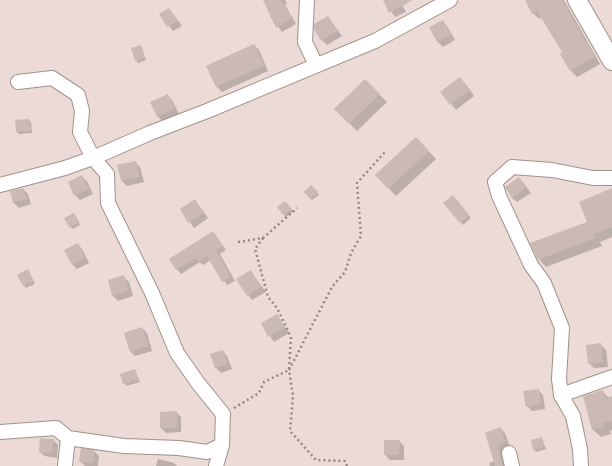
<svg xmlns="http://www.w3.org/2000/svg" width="612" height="466" viewBox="0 0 612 466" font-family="'Source Serif 4',serif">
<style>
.shadow{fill:#0003}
.building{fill:#cab9b5}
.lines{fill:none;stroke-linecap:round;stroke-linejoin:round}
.minor-casing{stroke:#a1918c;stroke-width:16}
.tertiary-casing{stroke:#a1918c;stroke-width:20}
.path{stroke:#948884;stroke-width:2.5;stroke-dasharray:2 3;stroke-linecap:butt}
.minor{stroke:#fff;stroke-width:14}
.tertiary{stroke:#fff;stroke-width:18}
</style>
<rect width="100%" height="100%" fill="#ebdad5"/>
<g class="shadow">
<path d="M 265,0 L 285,0 L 287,4 L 285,5 L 296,24 L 282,32 L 270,16 L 272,15 Z"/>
<path d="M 384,0 L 399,0 L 406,12 L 395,17 Z"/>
<path d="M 526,0 L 564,0 L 600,64 L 577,77 L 570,70 L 564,53 L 542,17 L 539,19 L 533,13 Z"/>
<path d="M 169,9 L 182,26 L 173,31 L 161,15 Z"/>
<path d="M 328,17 L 342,36 L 327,45 L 322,40 Z"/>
<path d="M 442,21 L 447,26 L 455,40 L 443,47 L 438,42 L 430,27 Z"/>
<path d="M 254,45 L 259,50 L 268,71 L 222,92 L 217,87 L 207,66 Z"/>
<path d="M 141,46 L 146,60 L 138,63 L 136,60 Z"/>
<path d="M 365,80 L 387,102 L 357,131 L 335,109 Z"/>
<path d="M 465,83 L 474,96 L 456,110 L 442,92 Z"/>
<path d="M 167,95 L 172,100 L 179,114 L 163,122 L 158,117 L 152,103 Z"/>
<path d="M 29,120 L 31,122 L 32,133 L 19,134 L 17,132 Z"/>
<path d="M 416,138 L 436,159 L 396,196 L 376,175 Z"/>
<path d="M 135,162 L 140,167 L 144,182 L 127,186 L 122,181 Z"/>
<path d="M 82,177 L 87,181 L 93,194 L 80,200 L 75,195 Z"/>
<path d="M 519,178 L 531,193 L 517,202 L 512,198 Z"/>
<path d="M 311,186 L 319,195 L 312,200 L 305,192 Z"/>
<path d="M 23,189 L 28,194 L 31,204 L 19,208 L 14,203 Z"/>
<path d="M 612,189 L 612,237 L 600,242 L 602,246 L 546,267 L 539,259 L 588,222 Z"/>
<path d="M 455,198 L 471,218 L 463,225 L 444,203 Z"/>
<path d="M 195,200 L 208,218 L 194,228 L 181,209 Z"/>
<path d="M 287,204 L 293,212 L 286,217 L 278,207 Z"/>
<path d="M 76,216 L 80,225 L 73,229 L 71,227 Z"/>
<path d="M 213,232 L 226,250 L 220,254 L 235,281 L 227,285 L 211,260 L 203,265 L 200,262 L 181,274 L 170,260 Z"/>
<path d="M 78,244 L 82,249 L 89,263 L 77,269 L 72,264 Z"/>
<path d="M 28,271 L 35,284 L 26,288 L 24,286 Z"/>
<path d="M 250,271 L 266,292 L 252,300 L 248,295 Z"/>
<path d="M 124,277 L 129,282 L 133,296 L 118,301 L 113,296 L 109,281 Z"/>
<path d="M 277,315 L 289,333 L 274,342 L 262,324 Z"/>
<path d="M 142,328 L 147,333 L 152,351 L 135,356 L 130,351 Z"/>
<path d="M 601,345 L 606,350 L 608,367 L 594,368 L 589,363 Z"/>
<path d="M 223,351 L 227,356 L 232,369 L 221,373 L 216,368 L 211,355 Z"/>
<path d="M 135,370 L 140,382 L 126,386 L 121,374 Z"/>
<path d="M 538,390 L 543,395 L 545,409 L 532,411 L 527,406 Z"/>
<path d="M 603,392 L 609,398 L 612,397 L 612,430 L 610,431 L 611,434 L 601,437 L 593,430 Z"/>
<path d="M 176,412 L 181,417 L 181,432 L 166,433 L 161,428 Z"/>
<path d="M 500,428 L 505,433 L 510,447 L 502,450 L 506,466 L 490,466 L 489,463 L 495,461 L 486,433 Z"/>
<path d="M 542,439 L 546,449 L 536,452 L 534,450 Z"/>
<path d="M 53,440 L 58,445 L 57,458 L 45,456 L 40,452 Z"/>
<path d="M 399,441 L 404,446 L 404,460 L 390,460 L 385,455 Z"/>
<path d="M 94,451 L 99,456 L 98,466 L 85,466 L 80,461 Z"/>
<path d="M 158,459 L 174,463 L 177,466 L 156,466 Z"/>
</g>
<g class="building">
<path d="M 263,0 L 281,0 L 292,18 L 276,28 Z"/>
<path d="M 383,0 L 413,0 L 389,13 Z"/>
<path d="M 525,0 L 562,0 L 595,57 L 570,71 L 560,54 L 562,52 L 537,11 L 532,14 Z"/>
<path d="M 169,8 L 178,21 L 167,27 L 159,14 Z"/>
<path d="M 328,16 L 338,31 L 321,41 L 314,29 L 314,24 Z"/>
<path d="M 443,20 L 451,35 L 437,42 L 429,27 Z"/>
<path d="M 254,44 L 264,66 L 216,87 L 206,66 Z"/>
<path d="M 141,45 L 145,58 L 135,61 L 131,48 Z"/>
<path d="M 460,77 L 470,90 L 450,105 L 440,92 Z"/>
<path d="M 365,79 L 380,94 L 349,124 L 334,109 Z"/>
<path d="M 168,94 L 175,109 L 157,117 L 150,102 Z"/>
<path d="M 29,119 L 31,131 L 16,132 L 15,120 Z"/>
<path d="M 416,137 L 429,151 L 388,189 L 375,175 Z"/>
<path d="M 136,161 L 139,177 L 121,181 L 117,165 Z"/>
<path d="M 82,175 L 89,189 L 74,196 L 68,182 Z"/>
<path d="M 519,177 L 527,187 L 512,198 L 505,187 Z"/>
<path d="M 311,185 L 318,192 L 310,199 L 304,192 Z"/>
<path d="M 23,188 L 27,199 L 13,203 L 10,191 Z"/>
<path d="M 612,188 L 612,227 L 593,235 L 595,238 L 538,260 L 530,243 L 587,222 L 579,202 Z"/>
<path d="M 453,195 L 469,215 L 460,223 L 443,203 Z"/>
<path d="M 195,199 L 204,213 L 188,223 L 180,209 Z"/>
<path d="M 285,201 L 292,209 L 283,215 L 277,207 Z"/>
<path d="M 74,213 L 79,222 L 70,228 L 64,218 Z"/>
<path d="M 213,231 L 223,246 L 216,250 L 231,277 L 222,282 L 207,256 L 198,262 L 196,258 L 176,270 L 169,259 Z"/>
<path d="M 78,243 L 85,258 L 72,265 L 64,250 Z"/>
<path d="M 28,269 L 34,281 L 23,286 L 17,275 Z"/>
<path d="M 251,270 L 261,287 L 247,296 L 236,279 Z"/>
<path d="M 124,275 L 129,291 L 112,296 L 108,280 Z"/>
<path d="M 277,314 L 285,328 L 268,337 L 261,323 Z"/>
<path d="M 142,327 L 148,346 L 130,352 L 124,333 Z"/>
<path d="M 601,343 L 603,362 L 588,364 L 586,345 Z"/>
<path d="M 223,350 L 228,364 L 215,368 L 210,354 Z"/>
<path d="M 135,369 L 138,380 L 123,384 L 120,374 Z"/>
<path d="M 539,389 L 541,404 L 526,407 L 523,391 Z"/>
<path d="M 603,390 L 605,398 L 612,396 L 612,421 L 603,423 L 604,427 L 592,430 L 583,396 Z"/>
<path d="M 177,411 L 177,428 L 160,428 L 160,412 Z"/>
<path d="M 501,427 L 505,442 L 497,445 L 503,466 L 495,466 L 485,433 Z"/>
<path d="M 542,437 L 544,447 L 533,450 L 531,440 Z"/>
<path d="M 40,438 L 54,439 L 52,453 L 39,452 Z"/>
<path d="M 384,440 L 400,440 L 399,455 L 384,455 Z"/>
<path d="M 81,448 L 95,450 L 93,463 L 79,462 Z"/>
</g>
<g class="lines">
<g class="minor-casing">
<g id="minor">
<path d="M 307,0 L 305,42 L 316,65"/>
<path d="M 18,82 L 52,78 L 78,95 L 82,111 L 80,132 L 93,158 L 107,174 L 108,203 L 152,293 L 177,353 L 198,383 L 223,414 L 222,445 L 216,466"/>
<path d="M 0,185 L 65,168 L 93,158 L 150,133 L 207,111 L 375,41 L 450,0"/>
<path d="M 561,395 L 612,377"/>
<path d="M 0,432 L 56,428 L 68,438 L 124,446 L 179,448 L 207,452 L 222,445"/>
<path d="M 509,453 L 512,466"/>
<path d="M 65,466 L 68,438"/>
<path d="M 581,466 L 580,449 L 573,416 L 561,395 L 559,379 L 562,328 L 544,283 L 531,265 L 499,196 L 495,182 L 512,167 L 552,170 L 593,178 L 612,178"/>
</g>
</g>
<g class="tertiary-casing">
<path id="tertiary" d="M 577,0 L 612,61"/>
</g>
<g class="path">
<path d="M 238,242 L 263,238 L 297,208"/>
<path d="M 234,408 L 259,393 L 264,382 L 289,370 L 291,337 L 277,308 L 268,297 L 255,249 L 263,238"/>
<path d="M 347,466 L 345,461 L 316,460 L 290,431 L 293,396 L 289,370 L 332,287 L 345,272 L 351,253 L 361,236 L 357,183 L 386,151"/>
</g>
<use href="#minor" class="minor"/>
<use href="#tertiary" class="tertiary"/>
</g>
</svg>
